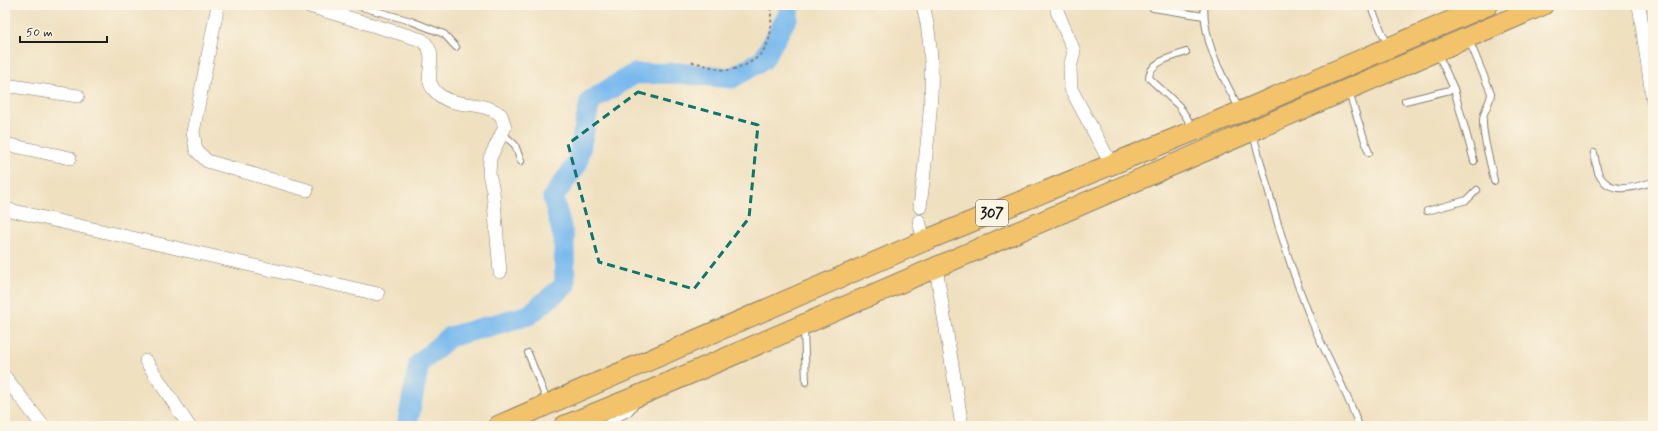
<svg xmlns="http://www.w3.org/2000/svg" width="1658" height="431" viewBox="0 0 1658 431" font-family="Mynerve,sans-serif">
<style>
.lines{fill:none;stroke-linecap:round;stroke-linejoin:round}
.river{stroke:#79baee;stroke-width:21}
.lane-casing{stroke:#867e6e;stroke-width:8}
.street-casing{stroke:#867e6e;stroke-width:14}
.primary-casing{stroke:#867e6e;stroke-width:22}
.path{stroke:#867e6e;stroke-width:2;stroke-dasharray:3 3;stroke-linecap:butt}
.lane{stroke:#fff;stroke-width:6}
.street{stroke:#fff;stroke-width:13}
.primary{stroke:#f2c36a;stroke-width:20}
.marked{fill:none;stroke:#0f766e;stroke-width:3;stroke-dasharray:8 5;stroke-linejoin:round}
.labels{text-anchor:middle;stroke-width:3;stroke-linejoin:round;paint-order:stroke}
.shield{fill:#fcf5e5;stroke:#5f5d58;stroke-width:1}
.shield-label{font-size:15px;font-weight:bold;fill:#1c1c1c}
</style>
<rect width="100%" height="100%" fill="#fcf5e5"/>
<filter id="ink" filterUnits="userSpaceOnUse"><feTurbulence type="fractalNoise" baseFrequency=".025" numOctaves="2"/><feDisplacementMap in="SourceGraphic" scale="8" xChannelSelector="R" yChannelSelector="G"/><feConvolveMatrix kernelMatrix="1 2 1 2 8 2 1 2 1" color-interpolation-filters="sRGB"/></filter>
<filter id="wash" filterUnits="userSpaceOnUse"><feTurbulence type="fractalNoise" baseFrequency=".012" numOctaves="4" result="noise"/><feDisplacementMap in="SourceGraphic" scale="16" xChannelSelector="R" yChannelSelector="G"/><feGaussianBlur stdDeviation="0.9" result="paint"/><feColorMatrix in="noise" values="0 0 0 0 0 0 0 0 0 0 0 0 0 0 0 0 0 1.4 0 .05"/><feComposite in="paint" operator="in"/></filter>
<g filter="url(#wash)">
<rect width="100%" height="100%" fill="#efe0c0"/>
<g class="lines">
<path class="river" d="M 407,426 L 419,364 L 449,337 L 529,315 L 565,285 L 564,239 L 553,197 L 577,164 L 590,101 L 634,74 L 678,73 L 732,78 L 763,60 L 788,16 L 789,5"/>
</g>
</g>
<g filter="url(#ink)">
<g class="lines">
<g class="lane-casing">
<g id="lane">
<path d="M 355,5 L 411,21 L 444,34 L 456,47"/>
<path d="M 1149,5 L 1153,8 L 1204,16"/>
<path d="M 1204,5 C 1204,46 1222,75 1240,110"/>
<path d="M 1370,5 L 1388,46"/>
<path d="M 1469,40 L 1491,93 C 1491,103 1482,111 1483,122 C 1483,140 1491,163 1494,181"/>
<path d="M 1186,52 C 1174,57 1149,61 1149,78 L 1179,106 L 1194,129"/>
<path d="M 1438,54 L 1454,89"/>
<path d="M 1349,93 L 1369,153"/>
<path d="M 1405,101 L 1454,89 L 1474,161"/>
<path d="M 502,133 L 515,145 L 521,161"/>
<path d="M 1253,134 C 1271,200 1288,266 1315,329 C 1329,361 1347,392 1359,426"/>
<path d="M 1594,153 C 1596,160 1596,169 1599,175 C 1611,196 1635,187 1653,182"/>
<path d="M 1427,211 L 1467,200 L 1477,190"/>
<path d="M 804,328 L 806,382"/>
<path d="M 528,353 L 547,401"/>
<path d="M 601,426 L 628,413 L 637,403"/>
</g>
</g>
<g class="street-casing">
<g id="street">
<path d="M 218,5 L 193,132 L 196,150 L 207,161 L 307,190"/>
<path d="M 306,5 L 422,40 C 442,57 420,76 435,91 C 450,108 472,101 490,109 C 494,110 498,113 501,115 L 505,127 L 490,158 L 489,174 L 493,191 L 500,272"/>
<path d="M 1639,5 L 1653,101"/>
<path d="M 1057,11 L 1074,51 L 1070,68 L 1071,89 L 1111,164"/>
<path d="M 5,85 L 78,96"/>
<path d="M 5,144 L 70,158"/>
<path d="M 920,207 C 927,140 940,71 923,5"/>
<path d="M 5,209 L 378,294"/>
<path d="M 919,221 L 924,241"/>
<path d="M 936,268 L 962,426"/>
<path d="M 146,361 L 189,426"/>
<path d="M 5,377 L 43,426"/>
</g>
</g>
<g class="primary-casing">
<g id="primary">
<path d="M 498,426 L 924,241 L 1240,112 L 1488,5"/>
<path d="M 564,426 L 645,393 L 1543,5"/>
</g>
</g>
<path class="path" d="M 692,62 C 703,64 715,69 725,70 C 733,70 742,67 749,63 C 772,50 773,29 770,5"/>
<use href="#lane" class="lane"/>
<use href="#street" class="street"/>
<use href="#primary" class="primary"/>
</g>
</g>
<path class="marked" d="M 638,92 L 758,125 L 749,218 L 694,289 L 599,262 L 568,144 Z"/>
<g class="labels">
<rect class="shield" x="976" y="200" width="32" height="26" rx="3"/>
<g class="shield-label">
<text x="992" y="218">307</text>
</g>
</g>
<rect width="1658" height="431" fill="none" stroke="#fcf5e5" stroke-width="20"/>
<path d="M20 36v6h87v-6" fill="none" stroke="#1c1c1c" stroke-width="2"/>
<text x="26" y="36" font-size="12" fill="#1c1c1c" stroke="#fcf5e5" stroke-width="3" paint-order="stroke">50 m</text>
</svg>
